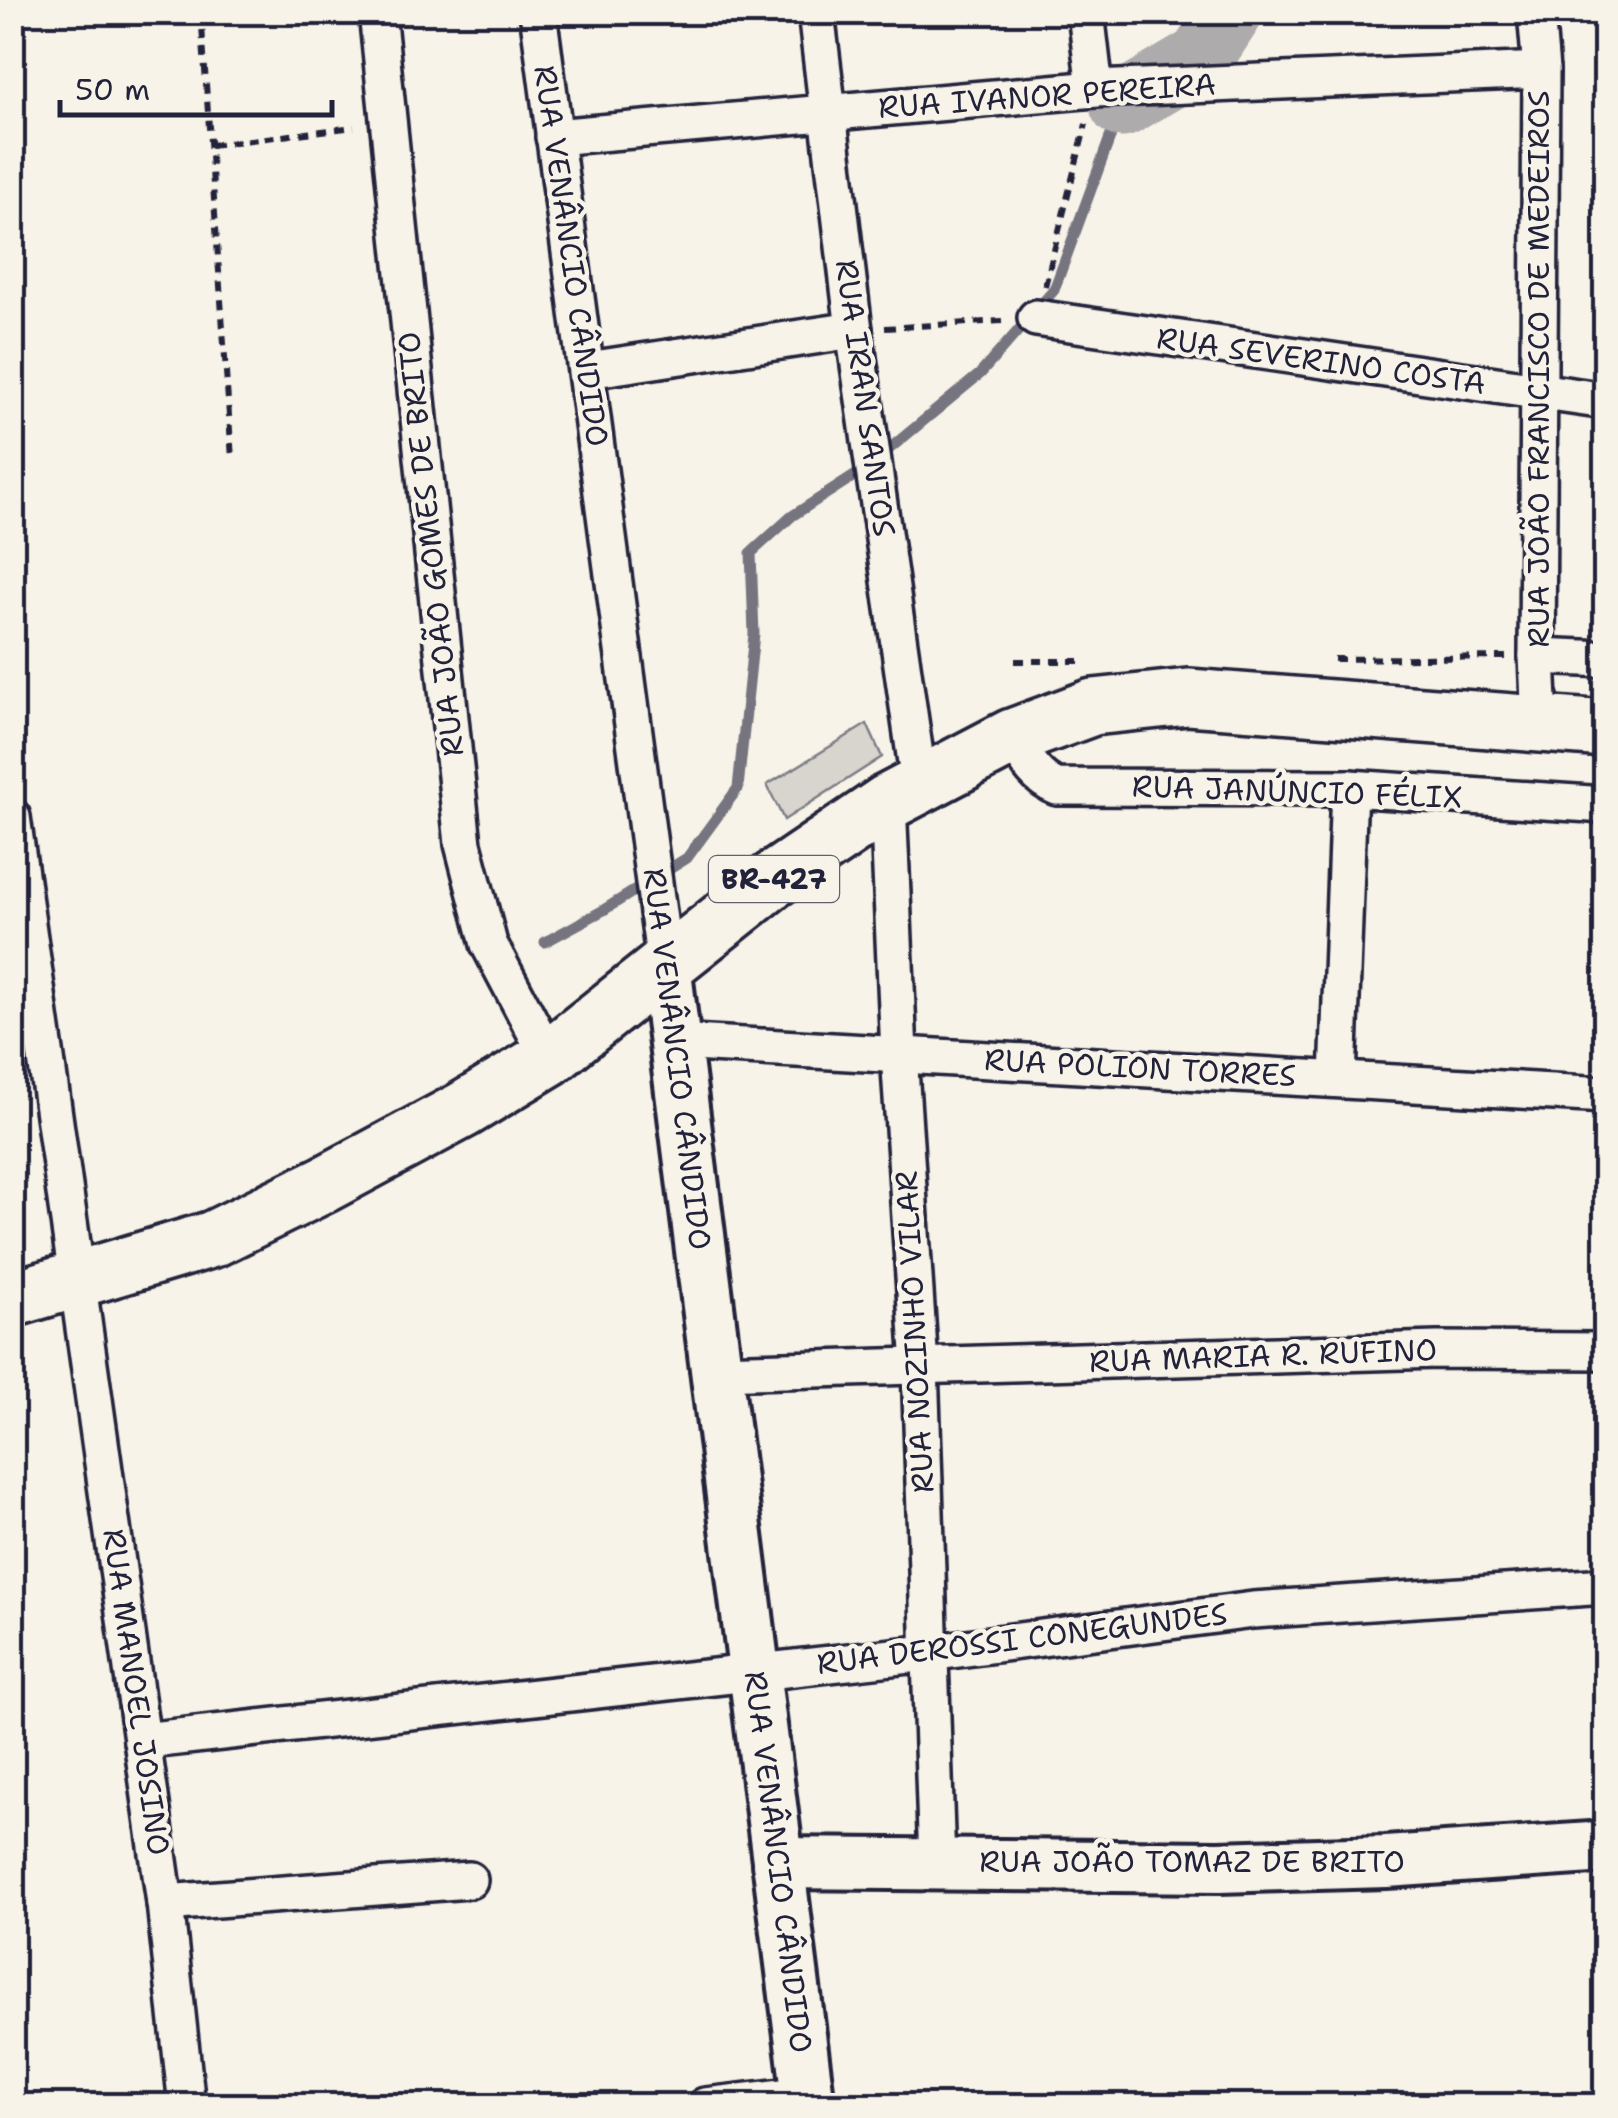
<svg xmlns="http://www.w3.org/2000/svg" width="1618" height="2118" viewBox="0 0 1618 2118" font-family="'Shantell Sans',sans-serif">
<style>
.green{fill:#d8d5cf;stroke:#7d7c85;stroke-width:2.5}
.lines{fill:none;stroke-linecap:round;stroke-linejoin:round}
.stream{stroke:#76747f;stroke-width:11}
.river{stroke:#aeabad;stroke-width:65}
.street-casing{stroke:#22223b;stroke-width:42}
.secondary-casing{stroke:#22223b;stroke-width:58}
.primary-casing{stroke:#22223b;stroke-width:62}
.path{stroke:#22223b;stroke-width:6;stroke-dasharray:10 8;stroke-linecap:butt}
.street{stroke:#f7f3e8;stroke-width:35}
.secondary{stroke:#f7f3e8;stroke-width:50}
.primary{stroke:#f7f3e8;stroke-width:55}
.labels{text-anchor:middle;stroke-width:9;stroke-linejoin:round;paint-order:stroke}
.shield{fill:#f7f3e8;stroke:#62616f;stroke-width:2.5}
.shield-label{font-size:28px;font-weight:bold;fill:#22223b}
.street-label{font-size:30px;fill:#22223b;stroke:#f7f3e8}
</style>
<rect width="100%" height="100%" fill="#f7f3e8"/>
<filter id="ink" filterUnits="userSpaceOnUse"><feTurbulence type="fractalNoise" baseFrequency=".01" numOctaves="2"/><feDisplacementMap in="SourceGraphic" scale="20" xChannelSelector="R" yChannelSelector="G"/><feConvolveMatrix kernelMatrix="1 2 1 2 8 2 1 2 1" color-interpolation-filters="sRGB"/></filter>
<g filter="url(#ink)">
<path class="green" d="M 867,724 L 882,757 L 784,820 L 767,785 Z"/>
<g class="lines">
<path class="stream" d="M 545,942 L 602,911 L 687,858 L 738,788 L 754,634 L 751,553 L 792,516 L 865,469 L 980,374 L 1054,290 L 1122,105"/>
<path class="river" d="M 1122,105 L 1201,58 L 1231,12"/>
<g class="street-casing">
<g id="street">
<path d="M 377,12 L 463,844 L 489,944 L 549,1058"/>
<path d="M 538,12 L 665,965"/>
<path d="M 816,12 L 854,330 L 919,783"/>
<path d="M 1086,12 L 1095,89"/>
<path d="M 1536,12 L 1541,70 L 1537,656 L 1540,725"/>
<path d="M 554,137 L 1095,89 L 1541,70"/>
<path d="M 1036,318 L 1606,401"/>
<path d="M 588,370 L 854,330"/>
<path d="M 1537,656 L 1606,659"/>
<path d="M 1012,737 C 1024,756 1034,778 1057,787 L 1349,788 L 1606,805"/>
<path d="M 888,802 L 899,1054 L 920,1366 L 937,1863"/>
<path d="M 12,817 L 165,1903 L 187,2106"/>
<path d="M 674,1042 L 1606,1095"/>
<path d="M 1338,1079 L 1349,788"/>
<path d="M 717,1372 L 1437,1350 L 1606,1351"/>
<path d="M 142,1741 L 928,1653 L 1253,1610 L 1606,1586"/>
<path d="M 165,1903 L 469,1880"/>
<path d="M 705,2106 L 808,2094"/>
</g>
</g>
<g class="secondary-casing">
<g id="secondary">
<path d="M 665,965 L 809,2106"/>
<path d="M 778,1863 L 1219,1867 L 1386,1862 L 1606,1847"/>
</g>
</g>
<g class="primary-casing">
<path id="primary" d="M 12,1299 L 213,1239 L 325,1184 L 463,1110 L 549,1058 L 773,880 L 888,802 L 1012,737 L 1093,707 L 1188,697 L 1606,729"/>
</g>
<g class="path">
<path d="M 201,12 L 232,459"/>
<path d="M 211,145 L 354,127"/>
<path d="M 1045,286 L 1086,124"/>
<path d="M 885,328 L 1002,321"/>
<path d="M 1334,659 L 1506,657"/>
<path d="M 1015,661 L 1081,661"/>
</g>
<use href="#street" class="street"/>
<use href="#secondary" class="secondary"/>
<use href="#primary" class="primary"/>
</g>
</g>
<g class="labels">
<rect class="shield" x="709" y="856" width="130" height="46" rx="8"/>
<g class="shield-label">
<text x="774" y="889">BR-427</text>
</g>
<g class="street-label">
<text transform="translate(1047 96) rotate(-4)" y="10">RUA IVANOR PEREIRA</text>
<text transform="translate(571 256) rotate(82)" y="10">RUA VENÂNCIO CÂNDIDO</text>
<text transform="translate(1321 361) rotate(8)" y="10">RUA SEVERINO COSTA</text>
<text transform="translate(1539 369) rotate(-90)" y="10">RUA JOÃO FRANCISCO DE MEDEIROS</text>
<text transform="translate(865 398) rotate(82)" y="10">RUA IRAN SANTOS</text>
<text transform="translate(431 544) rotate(-96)" y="10">RUA JOÃO GOMES DE BRITO</text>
<text transform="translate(1297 792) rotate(2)" y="10">RUA JANÚNCIO FÉLIX</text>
<text transform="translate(677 1059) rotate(83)" y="10">RUA VENÂNCIO CÂNDIDO</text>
<text transform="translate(1140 1068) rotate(3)" y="10">RUA POLION TORRES</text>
<text transform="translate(915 1332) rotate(-93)" y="10">RUA NOZINHO VILAR</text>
<text transform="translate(1263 1356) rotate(-2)" y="10">RUA MARIA R. RUFINO</text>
<text transform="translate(1022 1639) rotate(-7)" y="10">RUA DEROSSI CONEGUNDES</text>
<text transform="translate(136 1692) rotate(82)" y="10">RUA MANOEL JOSINO</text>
<text transform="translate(778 1862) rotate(83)" y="10">RUA VENÂNCIO CÂNDIDO</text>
<text x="1192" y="1872">RUA JOÃO TOMAZ DE BRITO</text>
</g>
</g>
<rect width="1618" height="2118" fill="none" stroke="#f7f3e8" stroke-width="50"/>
<rect x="25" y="25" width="1568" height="2068" fill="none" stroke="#22223b" stroke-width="4" filter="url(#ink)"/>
<path d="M60 100v15h272v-15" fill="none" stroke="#22223b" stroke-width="5"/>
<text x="75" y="100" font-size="30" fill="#22223b" stroke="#f7f3e8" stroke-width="8" paint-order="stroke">50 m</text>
</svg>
